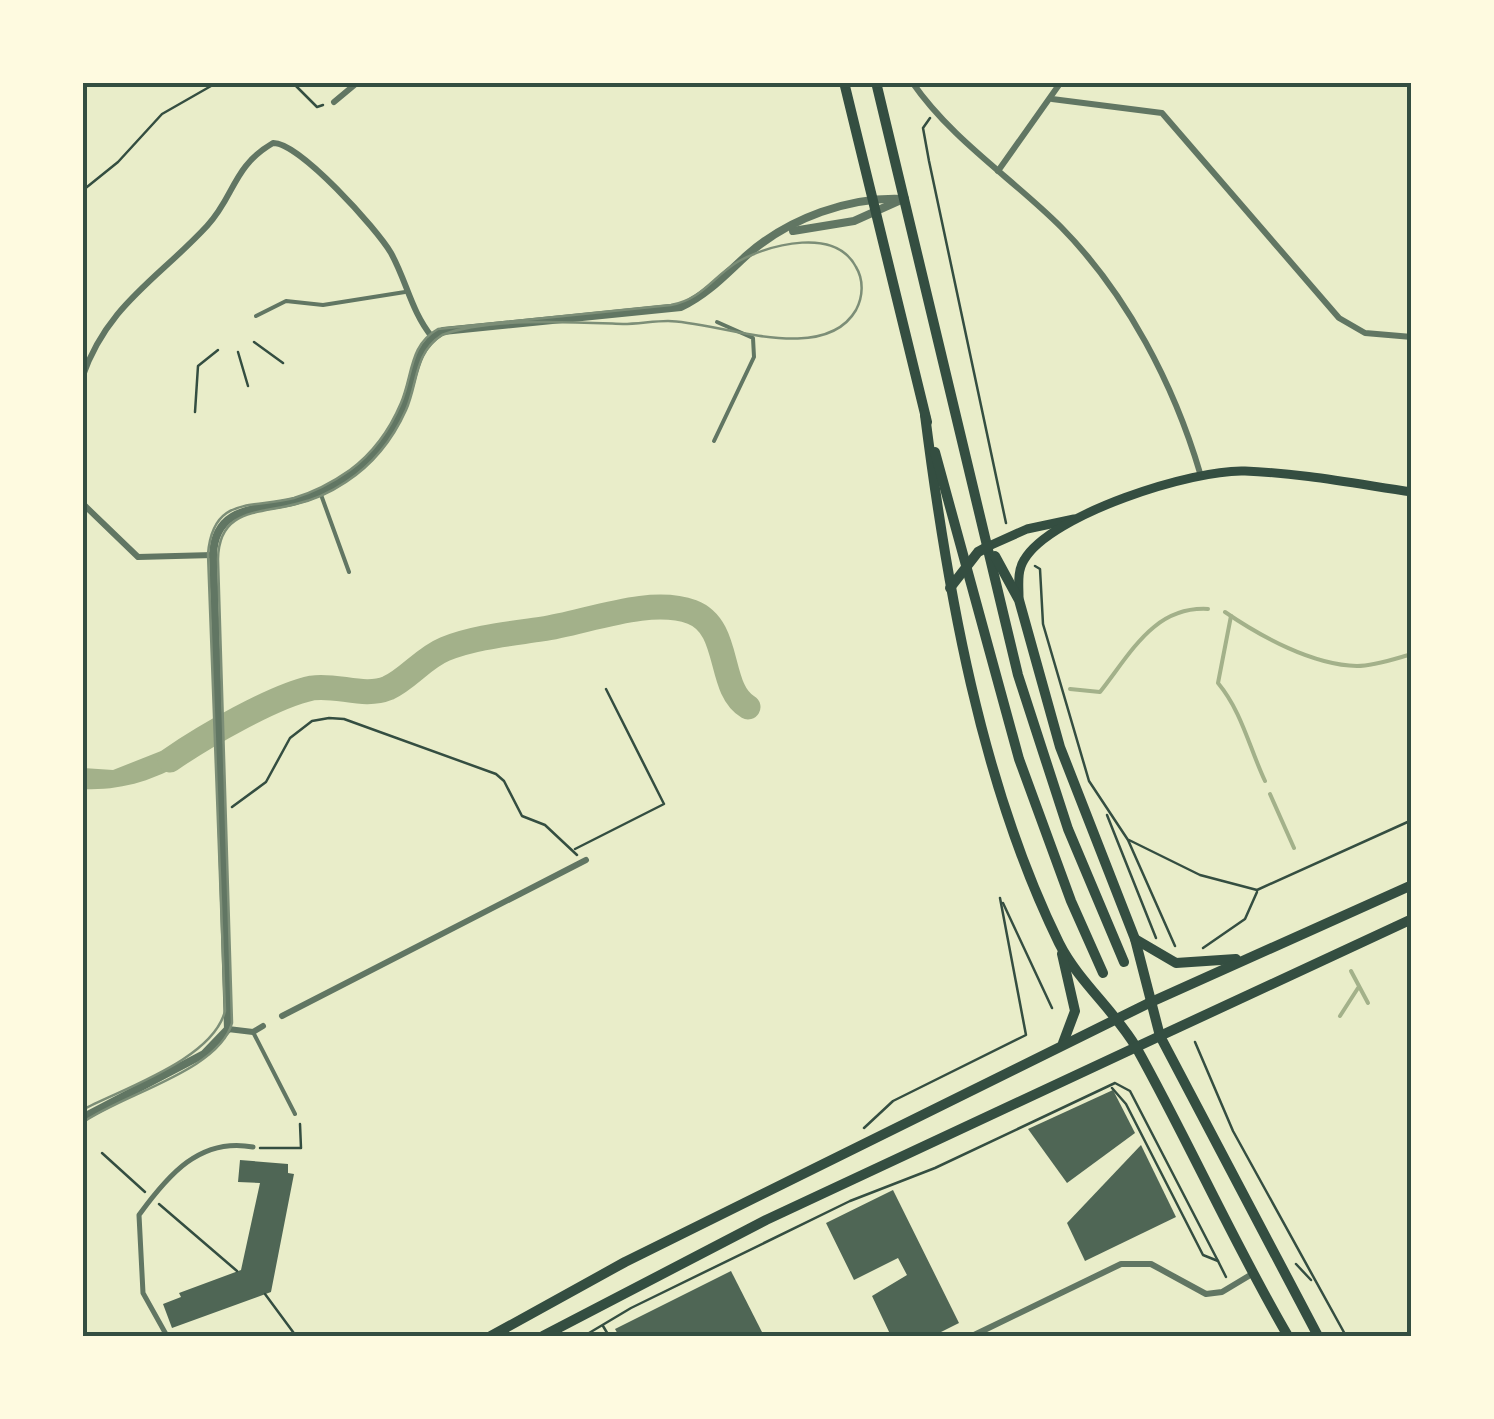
<svg xmlns="http://www.w3.org/2000/svg" width="1494" height="1419" viewBox="0 0 1494 1419" font-family="Spectral,serif">
<style>
.water{fill:#a3b18a}
.lines{fill:none;stroke-linecap:round;stroke-linejoin:round}
.stream{stroke:#a3b18a;stroke-width:4}
.river{stroke:#a3b18a;stroke-width:25}
.building{fill:#4f6655}
.path{stroke:#344e41;stroke-width:2.5}
.service{stroke:#617663;stroke-width:4}
.pedestrian{stroke:#617663;stroke-width:5}
.minor{stroke:#617663;stroke-width:6}
.tertiary{stroke:#617663;stroke-width:8}
.secondary{stroke:#344e41;stroke-width:9}
.primary{stroke:#344e41;stroke-width:10}
.trunk{stroke:#344e41;stroke-width:10}
.tram{stroke:#7c8e77;stroke-width:2.5}
.neatline{fill:none;stroke:#344e41;stroke-width:4}
</style>
<rect width="100%" height="100%" fill="#e9edc9"/>
<path class="water" d="M 199,736 L 200,753 C 163,777 127,791 83,789 L 83,768 L 113,770 Z"/>
<g class="lines">
<g class="stream">
<path d="M 1225,612 C 1260,636 1312,665 1357,666 C 1374,666 1394,659 1412,654"/>
<path d="M 1231,616 L 1218,683 C 1242,712 1249,747 1265,781"/>
<path d="M 1070,689 L 1100,692 C 1131,653 1154,606 1208,609"/>
<path d="M 1270,794 L 1294,848"/>
<path d="M 1351,971 L 1368,1003"/>
<path d="M 1340,1016 L 1358,988"/>
</g>
<path class="river" d="M 170,760 C 203,737 274,696 312,688 C 337,684 364,698 388,688 C 408,679 423,658 445,649 C 475,637 509,634 542,629 C 585,623 649,596 692,612 C 732,627 717,689 748,707"/>
</g>
<g class="building">
<path d="M 1113,1090 L 1135,1133 L 1067,1183 L 1028,1129 Z"/>
<path d="M 1141,1145 L 1176,1217 L 1085,1261 L 1067,1223 Z"/>
<path d="M 240,1160 L 288,1164 L 288,1173 L 294,1174 L 271,1292 L 172,1328 L 163,1304 L 181,1297 L 179,1293 L 241,1270 L 260,1183 L 238,1182 Z"/>
<path d="M 893,1190 L 959,1323 L 933,1336 L 891,1336 L 872,1296 L 907,1275 L 898,1258 L 854,1280 L 826,1223 Z"/>
<path d="M 731,1271 L 764,1336 L 619,1336 L 615,1329 Z"/>
</g>
<g class="lines">
<g class="path">
<path d="M 292,82 L 317,107 L 323,105"/>
<path d="M 930,118 L 923,128 L 929,161 L 1006,523"/>
<path d="M 82,191 L 118,162 L 162,114 L 218,82"/>
<path d="M 254,342 L 283,363"/>
<path d="M 238,352 L 248,386"/>
<path d="M 195,412 L 198,366 L 218,350"/>
<path d="M 1035,566 L 1040,569 L 1043,624 L 1089,781 L 1128,840 L 1175,946"/>
<path d="M 232,807 L 266,782 L 290,738 L 312,721 L 329,718 L 344,719 L 496,774 L 504,781 L 522,816 L 545,825 L 577,855"/>
<path d="M 1107,815 L 1156,938"/>
<path d="M 1129,840 L 1200,875 L 1257,890 L 1412,820"/>
<path d="M 575,849 L 664,804 L 606,689"/>
<path d="M 1003,903 L 1052,1008"/>
<path d="M 1203,948 L 1245,919 L 1257,892"/>
<path d="M 1195,1042 L 1233,1131 L 1346,1336"/>
<path d="M 1112,1088 L 1126,1104 L 1203,1255 L 1218,1261 L 1226,1277"/>
<path d="M 864,1128 L 893,1101 L 1026,1035 L 1000,898"/>
<path d="M 260,1148 L 301,1148 L 300,1124"/>
<path d="M 102,1153 L 145,1192"/>
<path d="M 159,1204 L 237,1271"/>
<path d="M 1296,1264 L 1311,1280"/>
<path d="M 265,1294 L 296,1336"/>
<path d="M 603,1326 L 609,1336"/>
<path d="M 584,1336 L 631,1308 L 850,1201 L 935,1168 L 1115,1083 L 1130,1091 L 1218,1261"/>
</g>
<g class="service">
<path d="M 256,316 L 286,301 L 323,305 L 405,292"/>
<path d="M 714,441 L 754,357 L 753,338 L 717,322"/>
<path d="M 320,492 L 349,572"/>
<path d="M 253,1032 L 295,1114"/>
</g>
<path class="pedestrian" d="M 167,1336 L 143,1293 L 139,1215 C 168,1175 200,1137 253,1147"/>
<g class="minor">
<path d="M 912,82 C 952,140 1012,178 1061,227 C 1127,294 1174,385 1200,473"/>
<path d="M 1052,99 L 1162,113 L 1339,318 L 1365,333 L 1412,337"/>
<path d="M 334,102 L 358,82"/>
<path d="M 998,171 L 1061,82"/>
<path d="M 82,378 C 107,305 158,279 207,226 C 235,196 232,167 273,143 C 299,142 377,229 391,253 C 407,282 411,311 432,337"/>
<path d="M 82,503 L 138,557 L 213,555"/>
<path d="M 282,1016 L 586,860"/>
<path d="M 228,1029 L 253,1032 L 263,1026"/>
<path d="M 972,1336 L 1121,1264 L 1151,1264 L 1206,1294 L 1222,1292 L 1252,1274"/>
</g>
<g class="tertiary">
<path d="M 793,231 L 854,221 L 903,199"/>
<path d="M 82,1118 L 204,1054 L 228,1029 L 213,555 C 215,506 256,510 292,502 C 312,497 332,488 348,476 C 372,459 390,437 402,410 C 416,380 411,349 443,331 L 681,307 C 708,294 725,275 747,255 C 789,218 850,196 905,199"/>
</g>
<g class="secondary">
<path d="M 989,546 L 1027,529 L 1074,519"/>
<path d="M 1019,597 C 1019,585 1017,571 1024,560 C 1051,514 1193,469 1245,471 C 1300,473 1357,484 1412,492"/>
</g>
<g class="primary">
<path d="M 844,82 L 927,422"/>
<path d="M 876,82 L 1018,675 L 1068,829 L 1124,962"/>
<path d="M 925,415 C 947,589 981,784 1059,943 C 1078,981 1114,1010 1136,1047 C 1189,1142 1233,1242 1288,1336"/>
<path d="M 935,452 L 1019,759 L 1071,901 L 1103,973"/>
<path d="M 995,556 L 1019,600 L 1060,747 L 1135,939 L 1160,1036 L 1318,1336"/>
<path d="M 950,588 L 978,552 L 989,546"/>
<path d="M 1062,954 L 1075,1011 L 1063,1043"/>
<path d="M 491,1336 L 625,1262 L 1149,1003"/>
<path d="M 543,1336 L 766,1220 L 1160,1036"/>
</g>
<g class="trunk">
<path d="M 1135,939 L 1176,963 L 1236,959"/>
<path d="M 1149,1003 L 1412,885"/>
<path d="M 1160,1036 L 1412,919"/>
</g>
<path class="tram" d="M 82,1110 C 124,1088 213,1059 225,1011 L 208,554 C 213,495 252,509 294,498 C 314,492 333,482 350,470 C 373,453 390,429 401,403 C 413,375 409,345 438,329 L 671,305 C 703,299 713,276 739,261 C 772,244 835,227 856,267 C 864,280 863,297 856,310 C 823,367 716,321 668,321 C 653,321 638,324 623,324 C 573,322 489,317 442,335 C 414,353 418,383 406,410 C 393,439 372,465 346,482 C 331,492 314,500 296,504 C 259,514 219,508 218,559 L 232,1023 C 219,1071 122,1094 82,1123"/>
</g>
<rect width="1494" height="1419" fill="none" stroke="#fefae0" stroke-width="170"/>
<rect x="85" y="85" width="1324" height="1249" class="neatline"/>
</svg>
